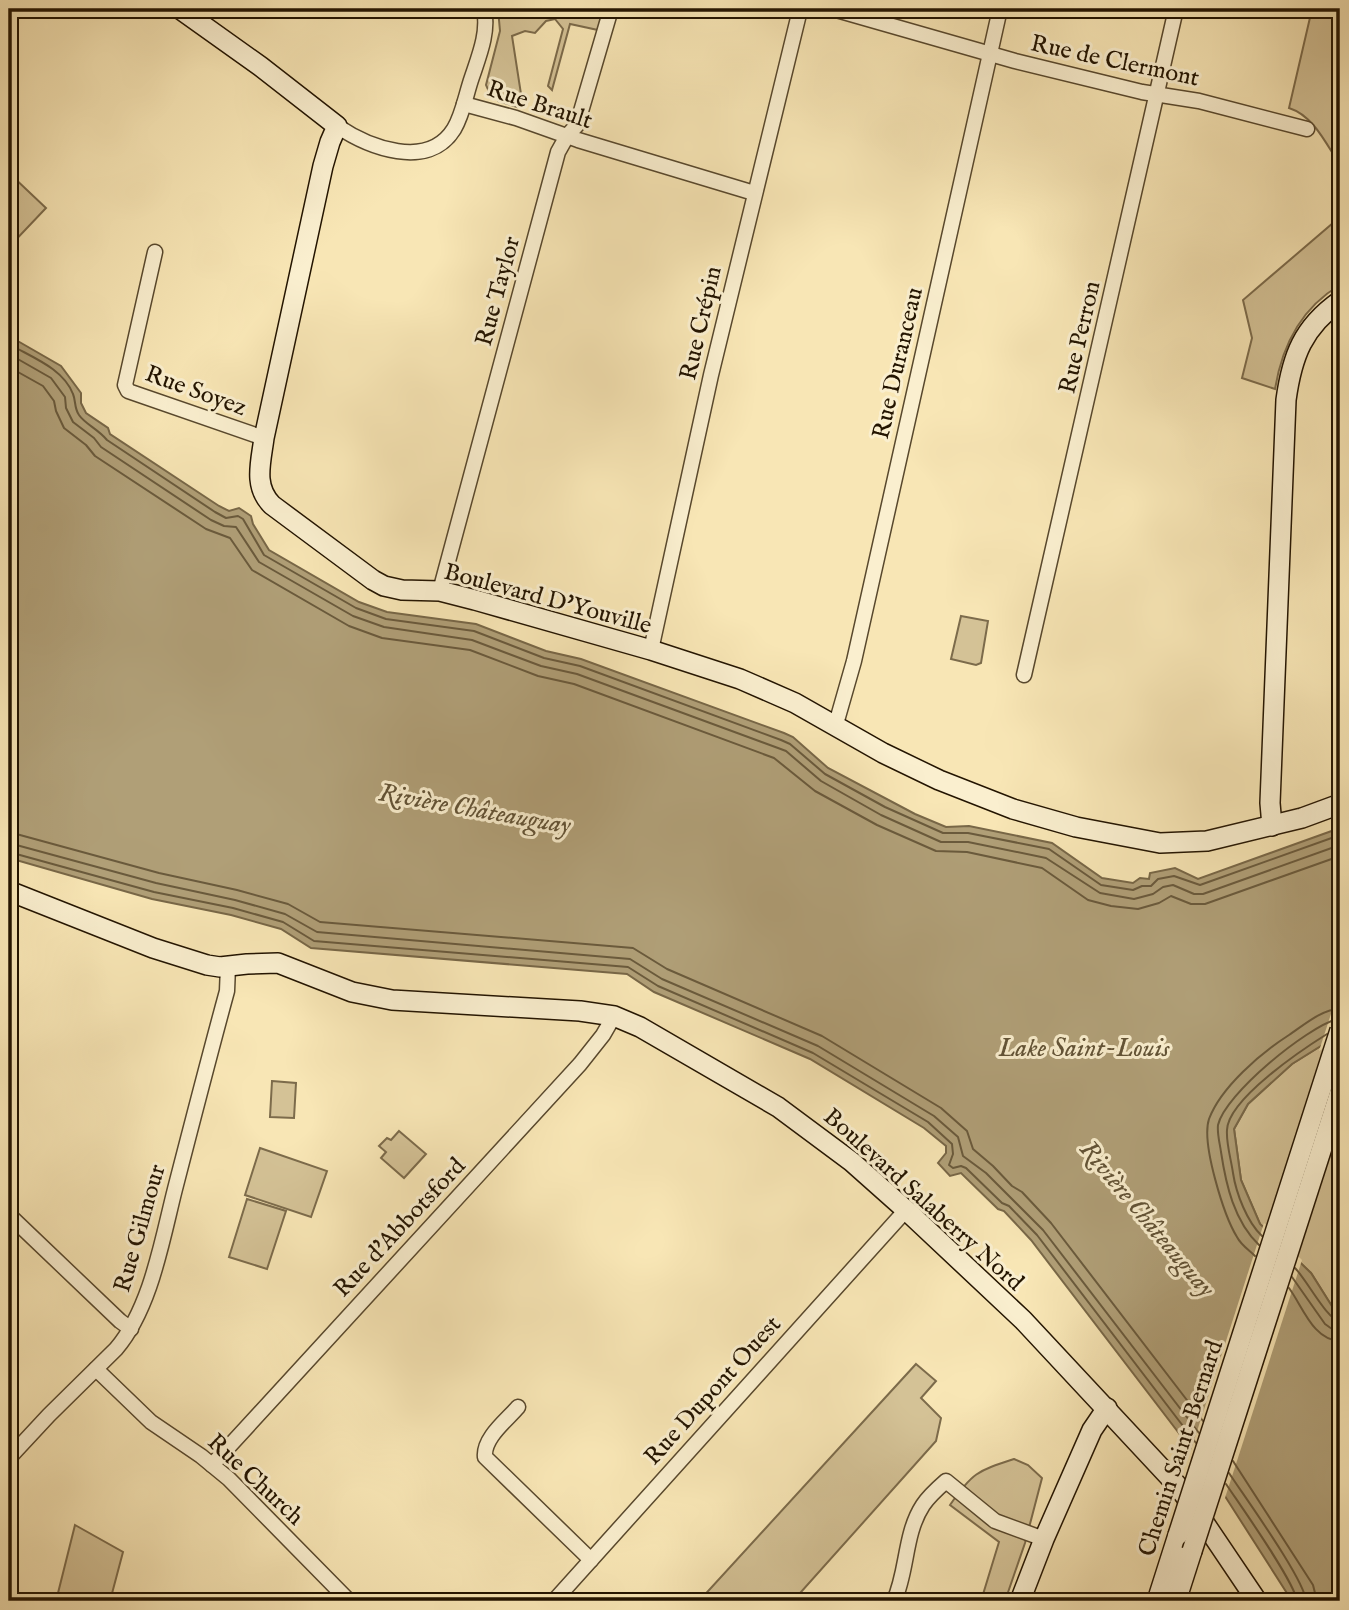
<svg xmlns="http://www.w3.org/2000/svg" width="1349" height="1610" viewBox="0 0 1349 1610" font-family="'IM FELL English',serif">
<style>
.green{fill:#d4c296;stroke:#7c6b4b;stroke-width:2}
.water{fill:#b09f77;stroke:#786747;stroke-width:2}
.pier{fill:#f8e6b5}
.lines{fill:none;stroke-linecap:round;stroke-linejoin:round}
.shore{stroke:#6a5a3c;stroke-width:2}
.street-casing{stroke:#58482d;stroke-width:17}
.secondary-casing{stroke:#231400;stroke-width:22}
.street{stroke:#faefcf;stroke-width:14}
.secondary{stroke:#faefcf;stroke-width:19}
.secondary-bridge-casing{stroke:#231400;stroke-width:22;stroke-linecap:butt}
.secondary-bridge{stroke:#faefcf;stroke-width:19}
.labels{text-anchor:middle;stroke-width:6;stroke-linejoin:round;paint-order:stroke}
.street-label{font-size:24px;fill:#231400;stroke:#faefcf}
.water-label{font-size:26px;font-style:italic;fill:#625336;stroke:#faefcf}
</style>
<rect width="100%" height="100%" fill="#f8e6b5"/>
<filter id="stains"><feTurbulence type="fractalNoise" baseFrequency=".00286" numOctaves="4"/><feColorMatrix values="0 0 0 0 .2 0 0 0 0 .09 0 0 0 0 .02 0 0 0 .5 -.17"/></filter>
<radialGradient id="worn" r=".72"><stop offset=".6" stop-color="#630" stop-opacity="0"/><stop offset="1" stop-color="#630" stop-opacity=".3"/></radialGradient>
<g class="green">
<path d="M 498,9 L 603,9 L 598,30 L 570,24 L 552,90 L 548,86 L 563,29 L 555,19 L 546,21 L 535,33 L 525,31 L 512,36 L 521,94 L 517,107 L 498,101 L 498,98 L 490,94 L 486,85 L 500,31 Z"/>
<path d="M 1312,9 L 1340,9 L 1340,165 C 1326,144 1314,116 1289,108 Z"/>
<path d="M 9,173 L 46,208 L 9,247 Z"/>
<path d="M 1340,217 L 1340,285 C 1301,308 1282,346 1275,389 L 1242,378 L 1252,338 L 1243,300 Z"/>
<path d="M 961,616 L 988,621 L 981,663 L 976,665 L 951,659 Z"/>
<path d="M 1340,1034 L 1340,1319 L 1311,1273 L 1260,1224 L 1241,1180 L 1234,1129 L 1248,1104 L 1292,1064 Z"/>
<path d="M 272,1081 L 296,1083 L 294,1118 L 270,1117 Z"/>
<path d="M 399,1131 L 426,1154 L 404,1178 L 381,1158 L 386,1152 L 379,1146 L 387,1138 L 391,1140 Z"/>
<path d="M 260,1148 L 327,1171 L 311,1217 L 245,1195 Z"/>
<path d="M 247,1199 L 286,1211 L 267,1269 L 229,1257 Z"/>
<path d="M 916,1364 L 936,1381 L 921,1398 L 941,1418 L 936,1441 L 793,1601 L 699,1601 Z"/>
<path d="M 1014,1459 L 1028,1465 L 1042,1478 L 1025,1543 L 1005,1601 L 981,1601 L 999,1542 L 950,1505 C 972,1473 977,1471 1014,1459 Z"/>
<path d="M 75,1525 L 123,1552 L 110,1601 L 56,1601 Z"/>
</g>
<path class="water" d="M 9,336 L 61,366 L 81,393 L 81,403 L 86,413 L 108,428 L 110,434 L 219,506 L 229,511 L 239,508 L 251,516 L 253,524 L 269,550 L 359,602 L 387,612 L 476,624 L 546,651 L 581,659 L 784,733 L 793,737 L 828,768 L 915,814 L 946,827 L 969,826 L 1052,843 L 1102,878 L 1133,883 L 1140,878 L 1149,879 L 1150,873 L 1175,868 L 1198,879 L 1340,828 L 1340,1034 L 1292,1064 L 1248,1104 L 1234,1129 L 1241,1180 L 1260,1224 L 1311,1273 L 1340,1319 L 1340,1601 L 1292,1601 L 1214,1479 L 1031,1240 L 1004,1211 L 998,1209 L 961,1173 L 950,1176 L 938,1163 L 946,1153 L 946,1146 L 924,1128 L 810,1059 L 654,992 L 627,974 L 311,948 L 281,929 L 231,915 L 152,899 L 9,858 Z"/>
<g class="pier">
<path d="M 1340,986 L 1340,1038 L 1319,1051 Z"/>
<path d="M 1264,1223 L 1302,1260 L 1224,1501 L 1190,1453 Z"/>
</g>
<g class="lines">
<g class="shore">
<path d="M 9,344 C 31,357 63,368 73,394 C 76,401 74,408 79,415 C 85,424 98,429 107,440 L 215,512 L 226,518 L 238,516 L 243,519 L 264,555 L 356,608 L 386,619 L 474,631 L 544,658 L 580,666 L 781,740 L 790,744 L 825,774 L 885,807 L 943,833 L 968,833 L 1049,849 L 1101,885 L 1133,890 L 1142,886 L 1151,886 L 1158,879 L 1174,876 L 1200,885 L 1340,835"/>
<path d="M 9,354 L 51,378 L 65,397 L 66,408 L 73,422 L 94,438 L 101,447 L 211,520 L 224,526 L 236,527 L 259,562 L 353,616 L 384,627 L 472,640 L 541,666 L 577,674 L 778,748 L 786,751 L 821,781 L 881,815 L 941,842 L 968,842 L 1046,858 L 1100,893 L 1134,899 L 1153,894 L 1163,887 L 1173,885 L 1194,894 L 1203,894 L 1340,845"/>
<path d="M 9,367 L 43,386 L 54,401 L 56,411 L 64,428 L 86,445 L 95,456 L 206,529 L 230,538 L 252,570 L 349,626 L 382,638 L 470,650 L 538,676 L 574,684 L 774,758 L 815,791 L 877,825 L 936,851 L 967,852 L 1042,868 L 1088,900 L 1111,906 L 1138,909 L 1159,903 L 1171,896 L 1191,904 L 1205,904 L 1340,856"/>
<path d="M 9,832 L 159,873 L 237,890 L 288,904 L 320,922 L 633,948 L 667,969 L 822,1036 L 941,1108 L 967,1131 L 973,1149 L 993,1166 L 1012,1186 L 1022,1192 L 1051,1223 L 1203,1421"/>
<path d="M 9,843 L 156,883 L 235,900 L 285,914 L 317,932 L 630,959 L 662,979 L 818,1046 L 934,1116 L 958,1137 L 963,1156 L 986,1173 L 1043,1230 L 1199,1433"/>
<path d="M 9,852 L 154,892 L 233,908 L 283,922 L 314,941 L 628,967 L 658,986 L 813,1053 L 928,1122 L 952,1144 L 953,1154 L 949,1165 L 953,1168 L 961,1166 L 966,1168 L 1002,1203 L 1009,1206 L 1037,1235 L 1196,1443"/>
<path d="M 1262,1236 C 1247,1222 1236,1193 1233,1173 C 1231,1159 1226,1143 1227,1130 C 1228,1099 1303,1049 1327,1034"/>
<path d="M 1259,1245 C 1234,1221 1226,1185 1221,1152 C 1220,1144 1217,1134 1218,1125 C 1225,1094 1306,1028 1337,1019"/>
<path d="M 1255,1256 C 1249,1250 1241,1245 1237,1237 C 1224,1216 1201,1143 1209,1119 C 1221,1087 1261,1053 1289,1035 C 1304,1025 1322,1009 1340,1009"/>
<path d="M 1295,1268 C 1307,1280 1327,1320 1340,1321"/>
<path d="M 1292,1277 L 1325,1324 L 1332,1329 L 1340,1330"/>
<path d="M 1289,1288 C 1303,1307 1313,1340 1340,1341"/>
<path d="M 1233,1461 L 1313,1585 L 1317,1601"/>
<path d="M 1229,1473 C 1244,1496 1305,1580 1306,1601"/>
<path d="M 1226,1484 C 1240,1505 1295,1582 1297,1601"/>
</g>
<g class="street-casing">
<g id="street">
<path d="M 833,9 L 1015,61 L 1142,92 L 1199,101 L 1307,129"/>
<path d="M 464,104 L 516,118 L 578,140 L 754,193"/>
<path d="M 337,126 C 368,147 428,171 454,129 C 463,114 466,94 472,77 C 479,56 489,32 484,9"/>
<path d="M 155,252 L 125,385 L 128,391 L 264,438"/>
<path d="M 440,591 L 558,152 L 567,136 L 577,125 L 611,9"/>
<path d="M 651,650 L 711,375 L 799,14 L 804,9"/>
<path d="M 1024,675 L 1176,9"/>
<path d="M 833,725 L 838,717 L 854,661 L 1000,9"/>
<path d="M 9,1215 L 120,1321 L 131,1329"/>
<path d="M 96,1369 L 151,1422 L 201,1456 L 229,1479 L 349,1601"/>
<path d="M 518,1407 C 507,1420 483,1438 485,1457 L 591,1560"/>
<path d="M 9,1458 L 49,1415 L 116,1349 C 151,1308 162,1240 175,1189 C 192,1123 209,1057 227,991 L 228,966"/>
<path d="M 212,1465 L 580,1064 L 603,1035 L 614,1016"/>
<path d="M 554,1601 L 906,1210"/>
<path d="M 894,1601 C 908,1570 904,1534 923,1505 C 929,1496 938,1488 946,1481 L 995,1521 L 1044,1539"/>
</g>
</g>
<g class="secondary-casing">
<g id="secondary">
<path d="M 180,9 L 260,66 L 337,126 L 330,142 L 323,166 L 264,438 C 261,462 253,486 272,505 L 373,580 L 384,586 L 402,590 L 440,591 L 475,600 L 651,650 L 740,679 L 795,703 L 883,753 L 939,780 L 1013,809 L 1076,827 L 1160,843 L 1207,841 L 1302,818 L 1340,804"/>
<path d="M 1272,826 L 1270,803 L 1286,400 C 1292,356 1303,327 1340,301"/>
<path d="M 9,891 L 153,948 L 207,965 L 220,967 L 247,964 L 278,963 L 352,992 L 392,1000 L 580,1011 L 614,1016 L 640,1027 L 778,1107 L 852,1162 L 906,1210 L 1023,1320 L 1176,1484 L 1195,1509 L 1257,1601"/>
<path d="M 1020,1601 L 1044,1539 L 1092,1430 L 1107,1408"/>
<path d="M 1157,1601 L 1178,1535"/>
<path d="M 1176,1601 L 1192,1551"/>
</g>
</g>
<use href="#street" class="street"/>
<use href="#secondary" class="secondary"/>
<g class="secondary-bridge-casing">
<g id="secondary-bridge">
<path d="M 1178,1535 L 1340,1030"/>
<path d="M 1192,1551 L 1340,1092"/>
</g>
</g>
<use href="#secondary-bridge" class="secondary-bridge"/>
</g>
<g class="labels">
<g class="street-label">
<text transform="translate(1115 60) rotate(12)" y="8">Rue de Clermont</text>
<text transform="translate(540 104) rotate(18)" y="8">Rue Brault</text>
<text transform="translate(497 291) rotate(-75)" y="8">Rue Taylor</text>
<text transform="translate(700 323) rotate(-77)" y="8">Rue Crépin</text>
<text transform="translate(1079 337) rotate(-77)" y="8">Rue Perron</text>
<text transform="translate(897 363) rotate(-77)" y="8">Rue Duranceau</text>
<text transform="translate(196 390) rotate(20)" y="8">Rue Soyez</text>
<text transform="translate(548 598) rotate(15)" y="8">Boulevard D'Youville</text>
<text transform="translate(924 1199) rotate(42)" y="8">Boulevard Salaberry Nord</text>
<text transform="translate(399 1227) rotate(-47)" y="8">Rue d'Abbotsford</text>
<text transform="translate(139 1228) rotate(-74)" y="8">Rue Gilmour</text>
<text transform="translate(712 1390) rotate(-48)" y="8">Rue Dupont Ouest</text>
<text transform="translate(1180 1448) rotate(-72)" y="8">Chemin Saint-Bernard</text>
<text transform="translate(256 1479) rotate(43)" y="8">Rue Church</text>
</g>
<g class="water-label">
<text transform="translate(475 808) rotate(10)" y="9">Rivière Châteauguay</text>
<text x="1084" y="1056">Lake Saint-Louis</text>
<text transform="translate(1148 1218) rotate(50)" y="9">Rivière Châteauguay</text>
</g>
</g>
<rect width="1349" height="1610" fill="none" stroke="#f8e6b5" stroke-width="35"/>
<rect x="10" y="10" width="1328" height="1589" fill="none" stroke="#231400" stroke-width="3.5"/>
<rect x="18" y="18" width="1314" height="1575" fill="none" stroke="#231400" stroke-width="2"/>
<rect width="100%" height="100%" filter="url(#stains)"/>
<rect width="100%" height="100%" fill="url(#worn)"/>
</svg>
